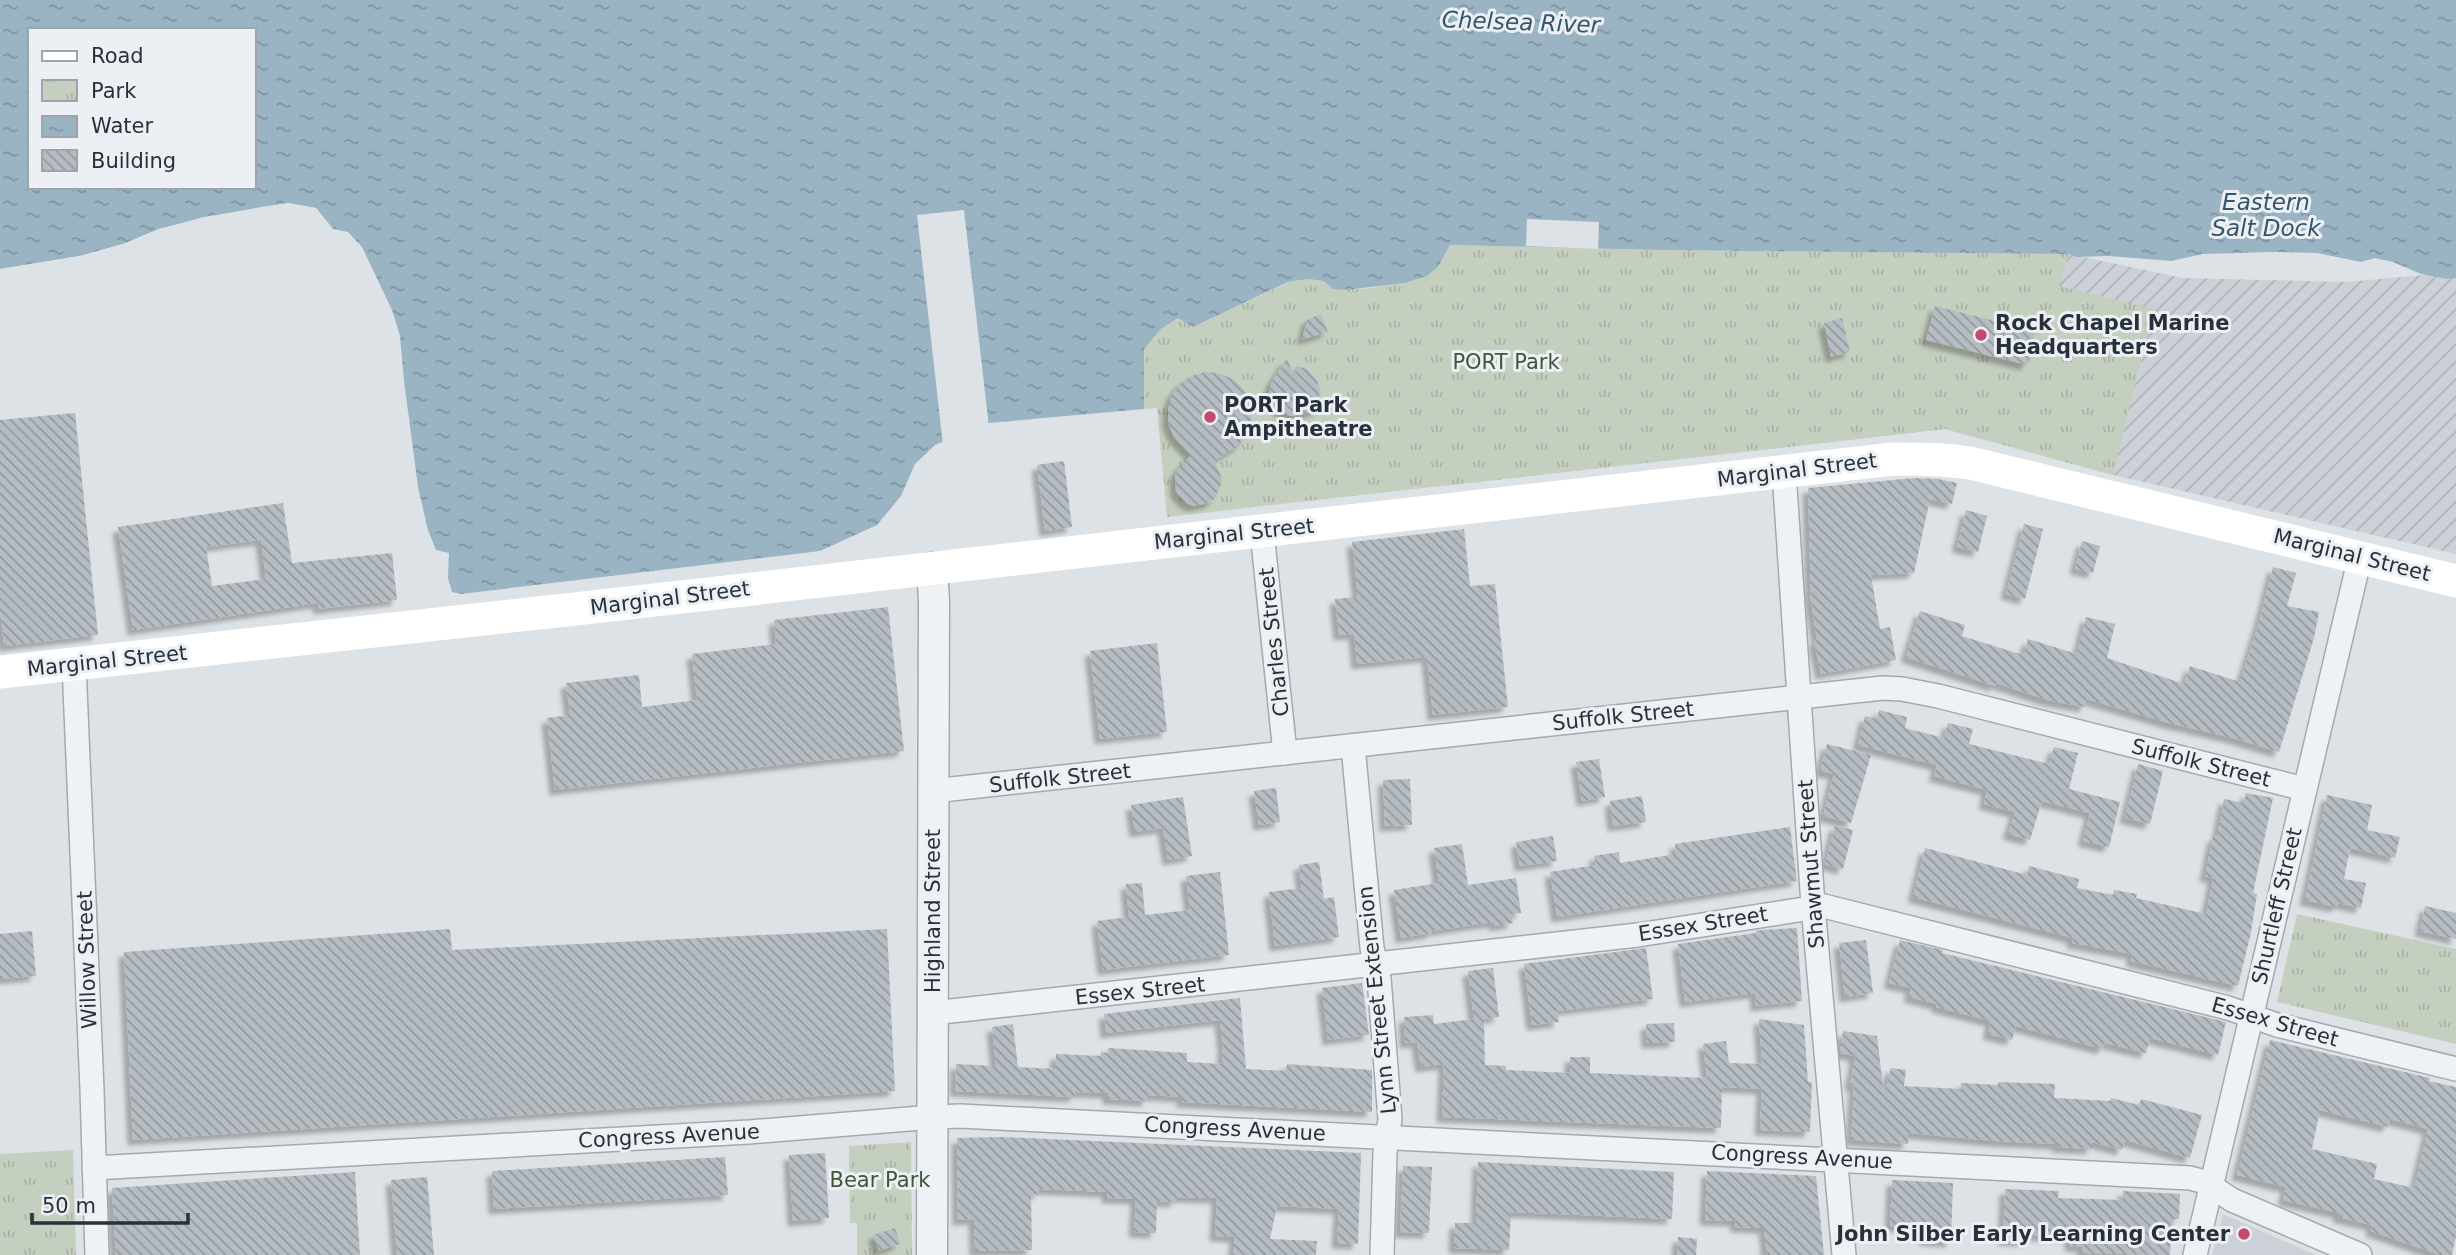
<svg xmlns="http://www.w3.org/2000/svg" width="2456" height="1255" viewBox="0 0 2456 1255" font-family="'DejaVu Sans',sans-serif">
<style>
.built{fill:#cbd1d7}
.industrial{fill:url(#industrial-furrows)}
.park{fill:url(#park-tufts)}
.water{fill:url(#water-ripples);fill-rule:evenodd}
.pier{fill:#dde2e6}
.building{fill:url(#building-back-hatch);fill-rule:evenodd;filter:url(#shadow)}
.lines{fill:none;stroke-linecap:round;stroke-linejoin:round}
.minor-casing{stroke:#a3a9af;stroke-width:26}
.tertiary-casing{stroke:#a3a9af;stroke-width:33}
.minor{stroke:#eff2f4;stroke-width:23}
.tertiary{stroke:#eff2f4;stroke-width:30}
.secondary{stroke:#fff;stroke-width:33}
.poi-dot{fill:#c4496c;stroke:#ecf0f4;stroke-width:2.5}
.labels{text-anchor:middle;stroke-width:6;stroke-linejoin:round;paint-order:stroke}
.poi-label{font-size:21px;font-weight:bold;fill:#28313b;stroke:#ecf0f4;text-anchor:start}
.park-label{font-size:21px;fill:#405636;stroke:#ecf0f4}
.street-label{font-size:21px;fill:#28313b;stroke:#ecf0f4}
.water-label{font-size:23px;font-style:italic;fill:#35556c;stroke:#ecf0f4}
</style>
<defs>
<pattern id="industrial-furrows" width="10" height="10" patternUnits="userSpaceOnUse" patternTransform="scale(1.75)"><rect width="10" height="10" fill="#cbd1d7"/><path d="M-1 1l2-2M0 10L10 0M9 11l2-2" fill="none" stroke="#aeb4b9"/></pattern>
<pattern id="park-tufts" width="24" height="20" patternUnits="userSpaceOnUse" patternTransform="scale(1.75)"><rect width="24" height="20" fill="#c5cfbf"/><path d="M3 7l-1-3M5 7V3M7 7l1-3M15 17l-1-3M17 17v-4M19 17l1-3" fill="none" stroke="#a9b2a5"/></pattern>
<pattern id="water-ripples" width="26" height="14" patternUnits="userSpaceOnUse" patternTransform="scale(1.75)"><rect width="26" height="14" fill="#9ab4c4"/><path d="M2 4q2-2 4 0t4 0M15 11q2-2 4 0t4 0" fill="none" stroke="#7e93a0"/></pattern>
<pattern id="building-back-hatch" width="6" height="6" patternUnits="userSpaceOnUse" patternTransform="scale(1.75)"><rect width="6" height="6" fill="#b5bcc2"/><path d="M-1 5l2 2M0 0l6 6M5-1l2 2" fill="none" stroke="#93999f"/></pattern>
<filter id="shadow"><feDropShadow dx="-5.5" dy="5.5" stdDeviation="2" flood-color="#0004"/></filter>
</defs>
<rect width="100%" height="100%" fill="#dde2e6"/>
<path class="built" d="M 2223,1214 L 2316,1255 L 2212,1255 Z"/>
<path class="industrial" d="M 2069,254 L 2183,278 L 2346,282 L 2456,272 L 2456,554 L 2113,475 L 1945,429 L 1470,483 Z"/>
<g class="park">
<path d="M 1450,245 L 1658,250 L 2069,254 L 2059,286 L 2154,309 L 2113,475 L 1945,429 L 1167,517 L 1157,408 L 1144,409 L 1144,349 L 1161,329 L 1178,318 L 1193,327 L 1289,282 L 1308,279 L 1324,281 L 1333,289 L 1362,289 L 1405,283 L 1426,276 L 1438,267 Z"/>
<path d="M 2297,914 L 2456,949 L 2456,1044 L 2277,1002 Z"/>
<path d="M 911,1142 L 912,1255 L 857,1255 L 857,1223 L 850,1223 L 849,1146 Z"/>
<path d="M 73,1150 L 76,1255 L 0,1255 L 0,1154 Z"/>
</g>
<path class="water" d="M 0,0 L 2456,0 L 2456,278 L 2447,279 L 2421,274 L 2393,262 L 2375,258 L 2361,262 L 2317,253 L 2271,252 L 2203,254 L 2171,261 L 2109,256 L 2077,257 L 2069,254 L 1658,250 L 1450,245 L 1438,267 L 1427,276 L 1405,283 L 1345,290 L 1333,289 L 1324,281 L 1308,279 L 1288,282 L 1193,327 L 1178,318 L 1161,329 L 1144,349 L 1144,409 L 989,423 L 935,445 L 915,464 L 901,496 L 877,525 L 820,551 L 461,594 L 452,592 L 448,578 L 449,553 L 436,550 L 428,530 L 418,487 L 404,381 L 400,336 L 392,310 L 362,247 L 348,232 L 333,229 L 316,208 L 288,203 L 261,207 L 159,229 L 123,244 L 80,256 L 0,269 ZM 30,30 L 254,30 L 254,187 L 30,187 Z"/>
<g class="pier">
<path d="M 288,203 L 316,208 L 333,229 L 328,229 L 315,211 L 288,207 L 261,210 L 205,220 L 81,259 L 0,273 L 0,269 L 80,256 L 123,244 L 159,229 L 204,217 Z"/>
<path d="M 964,210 L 989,427 L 943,445 L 917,215 Z"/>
<path d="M 1527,219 L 1599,222 L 1598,249 L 1526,246 Z"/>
</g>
<g class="building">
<path d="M 1935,306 L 2035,331 L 2027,365 L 1926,340 Z"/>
<path d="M 1321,314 L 1328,332 L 1302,340 L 1307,320 Z"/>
<path d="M 1842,318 L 1850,352 L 1831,357 L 1824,323 Z"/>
<path d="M 1287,358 L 1294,377 L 1296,366 L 1307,369 L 1317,381 L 1320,389 L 1318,410 L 1296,416 L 1289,416 L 1281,412 L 1267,399 L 1272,381 Z"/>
<path d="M 1205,372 L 1218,373 L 1231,378 L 1241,386 L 1252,403 L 1251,423 L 1246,436 L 1238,446 L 1214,461 L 1221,476 L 1221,484 L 1215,498 L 1209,503 L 1193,506 L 1186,503 L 1176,492 L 1175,476 L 1178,469 L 1191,455 L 1174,437 L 1168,423 L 1168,409 L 1172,395 L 1181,383 L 1192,376 Z"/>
<path d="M 75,413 L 98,635 L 4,646 L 0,609 L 0,420 Z"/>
<path d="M 1064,461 L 1072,527 L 1045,531 L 1037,465 Z"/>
<path d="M 1914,478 L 1938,479 L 1957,483 L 1952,504 L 1930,499 L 1914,573 L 1871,575 L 1880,629 L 1890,627 L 1896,660 L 1821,674 L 1814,641 L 1817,640 L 1811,601 L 1808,488 Z"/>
<path d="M 283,503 L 292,563 L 392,553 L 397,600 L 319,609 L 318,603 L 133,630 L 118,527 ZM 261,540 L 266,579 L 212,586 L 206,547 Z"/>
<path d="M 1966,510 L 1987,516 L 1978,552 L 1957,547 Z"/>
<path d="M 2024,524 L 2043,529 L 2025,599 L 2006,594 Z"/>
<path d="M 1464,529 L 1470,586 L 1495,584 L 1508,707 L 1433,715 L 1427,657 L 1357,664 L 1354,634 L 1339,635 L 1335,599 L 1358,597 L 1352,542 Z"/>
<path d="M 2082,541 L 2100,546 L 2093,573 L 2075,569 Z"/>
<path d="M 2273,567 L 2296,573 L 2287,606 L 2319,612 L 2314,638 L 2279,752 L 2233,738 L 2169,723 L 2087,699 L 2085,707 L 2047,700 L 1996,683 L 1995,686 L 1906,657 L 1920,611 L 1965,625 L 1962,636 L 2023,655 L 2028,639 L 2077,654 L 2086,617 L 2115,624 L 2107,658 L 2184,684 L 2190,666 L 2240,682 L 2259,622 Z"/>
<path d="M 888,607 L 904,751 L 555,790 L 547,718 L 570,715 L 566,683 L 639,675 L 642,707 L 697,700 L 692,654 L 776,644 L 774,620 Z"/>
<path d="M 1157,643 L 1167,732 L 1100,739 L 1090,651 Z"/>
<path d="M 1879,710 L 1907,717 L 1905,728 L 1944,738 L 1948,723 L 1973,729 L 1969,744 L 2049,764 L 2054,747 L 2078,753 L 2069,789 L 2120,802 L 2109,847 L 2083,841 L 2090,813 L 2042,801 L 2030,840 L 2008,834 L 2015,812 L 1984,804 L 1987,790 L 1934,776 L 1937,765 L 1858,745 L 1865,716 L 1877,719 Z"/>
<path d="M 1827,744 L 1871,755 L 1851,823 L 1823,816 L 1834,774 L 1820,771 Z"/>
<path d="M 1599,759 L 1605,797 L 1582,801 L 1576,762 Z"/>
<path d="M 2138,764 L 2163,771 L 2150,824 L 2125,818 Z"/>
<path d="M 1410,779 L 1412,825 L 1385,826 L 1383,780 Z"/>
<path d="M 1276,788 L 1280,822 L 1259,825 L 1254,791 Z"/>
<path d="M 2246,793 L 2273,798 L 2253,893 L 2257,894 L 2251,932 L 2238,986 L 2131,961 L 2133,954 L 2072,943 L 2073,938 L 1913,897 L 1925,848 L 2027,875 L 2029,866 L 2079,879 L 2077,888 L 2113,895 L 2114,890 L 2137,894 L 2136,898 L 2206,914 L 2213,878 L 2205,876 L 2213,836 L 2217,837 L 2224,799 L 2244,803 Z"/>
<path d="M 2327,795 L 2372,805 L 2367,830 L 2400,837 L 2395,858 L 2350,848 L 2344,879 L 2366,883 L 2361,908 L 2338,903 L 2337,907 L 2305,900 Z"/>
<path d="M 1642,796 L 1646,822 L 1613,826 L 1610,801 Z"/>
<path d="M 1183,797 L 1192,856 L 1168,860 L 1163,828 L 1135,832 L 1131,805 Z"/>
<path d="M 1835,825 L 1853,830 L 1843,869 L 1825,864 Z"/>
<path d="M 1790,827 L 1797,881 L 1557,917 L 1550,872 L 1596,865 L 1594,856 L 1619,852 L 1620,863 L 1676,854 L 1675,844 Z"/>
<path d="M 1553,836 L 1557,861 L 1520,866 L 1516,842 Z"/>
<path d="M 1462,844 L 1468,885 L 1516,878 L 1521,913 L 1511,914 L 1513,923 L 1495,926 L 1494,922 L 1431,931 L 1432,933 L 1401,938 L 1394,890 L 1439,883 L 1434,848 Z"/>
<path d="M 1319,862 L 1324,899 L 1334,897 L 1339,937 L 1275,946 L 1269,892 L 1302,888 L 1299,865 Z"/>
<path d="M 1220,872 L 1229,955 L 1103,970 L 1097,921 L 1129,917 L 1126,884 L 1142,883 L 1145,915 L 1190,910 L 1186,876 Z"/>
<path d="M 2425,906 L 2456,913 L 2456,939 L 2420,931 Z"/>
<path d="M 1797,928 L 1802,1001 L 1756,1006 L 1755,993 L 1685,1002 L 1678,944 L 1756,933 L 1756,931 L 1762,930 Z"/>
<path d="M 450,929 L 452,950 L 887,929 L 895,1091 L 133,1140 L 124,952 Z"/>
<path d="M 32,931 L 36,976 L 0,979 L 0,934 Z"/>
<path d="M 1866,940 L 1873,993 L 1845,997 L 1839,943 Z"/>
<path d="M 1900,940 L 1943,950 L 1942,953 L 2226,1022 L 2218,1055 L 2150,1038 L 2146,1053 L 2105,1043 L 2103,1049 L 2016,1026 L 2012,1040 L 1988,1034 L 1991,1021 L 1936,1007 L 1937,1004 L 1909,997 L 1911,988 L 1889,983 Z"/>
<path d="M 1646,948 L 1653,999 L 1557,1011 L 1559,1022 L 1532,1025 L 1524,964 Z"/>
<path d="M 1493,968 L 1499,1017 L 1484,1019 L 1485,1065 L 1506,1066 L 1506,1070 L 1570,1073 L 1570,1057 L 1590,1057 L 1590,1073 L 1707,1078 L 1703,1044 L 1726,1041 L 1729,1063 L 1762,1064 L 1759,1019 L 1804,1025 L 1808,1082 L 1812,1082 L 1810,1132 L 1760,1130 L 1762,1089 L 1722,1087 L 1721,1128 L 1442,1117 L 1444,1064 L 1421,1067 L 1417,1042 L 1405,1043 L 1404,1017 L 1433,1015 L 1434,1024 L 1474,1019 L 1468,971 Z"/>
<path d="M 1362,983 L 1369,1035 L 1328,1040 L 1322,988 Z"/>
<path d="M 1240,998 L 1246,1069 L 1286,1071 L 1287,1064 L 1372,1070 L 1372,1112 L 1182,1102 L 1182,1097 L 1148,1095 L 1148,1101 L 1108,1099 L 1108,1093 L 1076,1092 L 1075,1097 L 955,1091 L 956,1064 L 996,1066 L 992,1027 L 1013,1024 L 1018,1067 L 1055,1069 L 1056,1054 L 1101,1056 L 1101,1052 L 1108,1053 L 1108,1048 L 1187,1053 L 1187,1062 L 1222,1064 L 1223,1047 L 1220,1020 L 1106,1033 L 1104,1014 Z"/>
<path d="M 1674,1023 L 1675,1042 L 1647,1043 L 1646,1024 Z"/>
<path d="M 1843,1031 L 1877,1036 L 1884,1094 L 1891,1068 L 1906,1070 L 1904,1086 L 1961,1089 L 1961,1083 L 1998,1085 L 1998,1082 L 2055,1084 L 2054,1098 L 2110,1101 L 2111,1098 L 2139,1105 L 2141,1099 L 2202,1115 L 2190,1158 L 2125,1140 L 2122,1150 L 2092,1142 L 2092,1149 L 2057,1147 L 2057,1144 L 1995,1141 L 1908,1133 L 1908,1144 L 1851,1140 L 1854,1086 L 1850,1085 L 1855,1056 L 1840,1053 Z"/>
<path d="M 2270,1040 L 2430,1078 L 2429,1081 L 2456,1087 L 2456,1236 L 2452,1255 L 2440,1255 L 2371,1231 L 2372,1225 L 2338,1217 L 2339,1213 L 2283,1200 L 2286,1187 L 2237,1175 ZM 2320,1110 L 2388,1127 L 2390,1119 L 2428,1129 L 2414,1188 L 2374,1179 L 2377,1164 L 2312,1149 Z"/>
<path d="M 1001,1137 L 1361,1153 L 1358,1244 L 1337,1243 L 1339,1209 L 1277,1206 L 1270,1239 L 1317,1241 L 1316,1255 L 1233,1255 L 1235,1237 L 1215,1236 L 1217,1198 L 1176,1197 L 1176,1202 L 1157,1201 L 1156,1233 L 1134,1232 L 1136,1199 L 1107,1198 L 1107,1192 L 1039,1189 L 1038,1195 L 1031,1194 L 1032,1250 L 975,1251 L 974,1219 L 958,1220 L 957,1138 Z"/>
<path d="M 825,1153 L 829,1218 L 793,1221 L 789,1155 Z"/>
<path d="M 725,1157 L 728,1195 L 494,1209 L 492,1171 Z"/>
<path d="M 1478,1162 L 1674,1172 L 1672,1219 L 1511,1212 L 1509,1250 L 1454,1248 L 1455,1223 L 1476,1223 Z"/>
<path d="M 1403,1166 L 1432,1167 L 1429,1233 L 1400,1232 Z"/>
<path d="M 1707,1171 L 1816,1176 L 1824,1255 L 1767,1255 L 1764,1228 L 1735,1227 L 1736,1221 L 1705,1220 Z"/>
<path d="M 355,1172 L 360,1255 L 116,1255 L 112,1188 Z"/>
<path d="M 427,1177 L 434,1255 L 397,1255 L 391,1180 Z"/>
<path d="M 1892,1180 L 1953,1183 L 1951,1242 L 1924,1240 L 1925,1228 L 1890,1226 Z"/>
<path d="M 2005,1189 L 2059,1191 L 2058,1198 L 2123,1200 L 2123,1191 L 2180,1194 L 2179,1219 L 2171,1219 L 2170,1255 L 2082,1253 L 2083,1247 L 2070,1246 L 2070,1237 L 2027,1235 L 2026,1241 L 2003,1240 Z"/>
<path d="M 895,1228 L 900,1244 L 879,1251 L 873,1235 Z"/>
<path d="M 1678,1237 L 1697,1239 L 1696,1255 L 1677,1255 Z"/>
</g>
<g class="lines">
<g class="minor-casing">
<g id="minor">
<path d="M 1784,472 L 1813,906 L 1844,1255"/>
<path d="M 1262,532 L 1285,753"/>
<path d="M 74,664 L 92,1090 L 97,1255"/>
<path d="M 1353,746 L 1372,948 L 1379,978 L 1390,1119 L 1385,1152 L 1382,1255"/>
<path d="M 933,791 L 1883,688 L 1902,689 L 1938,696 L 2304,789"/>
<path d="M 933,1013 L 1638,935 L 1824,906 L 2228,1008 L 2277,1025 L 2456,1069"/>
<path d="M 94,1168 L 749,1132 L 933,1117 L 960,1116 L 2190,1178 L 2205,1182 L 2232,1200 L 2360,1255"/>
<path d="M 2195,1255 L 2360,557"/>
</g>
</g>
<g class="tertiary-casing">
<path id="tertiary" d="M 932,568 L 934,601 L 932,1255"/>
</g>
<use href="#minor" class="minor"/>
<use href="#tertiary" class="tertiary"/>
<path class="secondary" d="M 0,672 L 593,607 L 1893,459 C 1919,459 1944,459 1970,463 L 2456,581"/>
</g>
<g class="poi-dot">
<circle cx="1981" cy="335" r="7"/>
<circle cx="1210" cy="417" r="7"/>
<circle cx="2244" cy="1234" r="7"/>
</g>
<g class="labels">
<g class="poi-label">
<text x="1995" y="330">Rock Chapel Marine<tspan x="1995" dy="24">Headquarters</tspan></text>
<text x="1224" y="412">PORT Park<tspan x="1224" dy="24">Ampitheatre</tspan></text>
<text x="2230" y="1241" text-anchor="end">John Silber Early Learning Center</text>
</g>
<g class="park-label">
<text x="1506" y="369">PORT Park</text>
<text x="880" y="1187">Bear Park</text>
</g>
<g class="street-label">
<text transform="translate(1797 470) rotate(-7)" y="7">Marginal Street</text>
<text transform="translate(1234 534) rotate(-6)" y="7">Marginal Street</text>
<text transform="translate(2352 555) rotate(14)" y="7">Marginal Street</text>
<text transform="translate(670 598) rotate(-7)" y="7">Marginal Street</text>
<text transform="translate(1274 642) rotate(-96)" y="7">Charles Street</text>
<text transform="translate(107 661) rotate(-6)" y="7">Marginal Street</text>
<text transform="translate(1623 716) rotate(-6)" y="7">Suffolk Street</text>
<text transform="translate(2201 763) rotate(14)" y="7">Suffolk Street</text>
<text transform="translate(1060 778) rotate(-6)" y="7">Suffolk Street</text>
<text transform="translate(1811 864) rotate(-94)" y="7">Shawmut Street</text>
<text transform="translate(2277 906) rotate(-77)" y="7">Shurtleff Street</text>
<text transform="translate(933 911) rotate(-90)" y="7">Highland Street</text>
<text transform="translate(1703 924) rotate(-9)" y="7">Essex Street</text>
<text transform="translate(87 960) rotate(-92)" y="7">Willow Street</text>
<text transform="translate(1140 991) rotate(-6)" y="7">Essex Street</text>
<text transform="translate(1377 1000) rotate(-96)" y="7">Lynn Street Extension</text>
<text transform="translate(2275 1022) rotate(16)" y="7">Essex Street</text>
<text transform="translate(1235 1129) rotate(3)" y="7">Congress Avenue</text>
<text transform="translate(669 1136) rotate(-3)" y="7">Congress Avenue</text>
<text transform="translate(1802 1157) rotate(3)" y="7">Congress Avenue</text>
</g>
<g class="water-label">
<text transform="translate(1521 22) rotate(2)" y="8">Chelsea River</text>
<text x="2266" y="210">Eastern<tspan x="2266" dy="26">Salt Dock</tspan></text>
</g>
</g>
<rect x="28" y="28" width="228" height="161" fill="#ecf0f4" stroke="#9ea4aa" stroke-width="2"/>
<rect x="42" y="51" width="35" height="10" fill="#ffffff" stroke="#9ea4aa" stroke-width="2"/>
<text x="91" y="63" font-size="21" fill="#28313b">Road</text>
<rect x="42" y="80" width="35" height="21" fill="url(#park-tufts)" stroke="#9ea4aa" stroke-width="2"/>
<text x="91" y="98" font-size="21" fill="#28313b">Park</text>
<rect x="42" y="116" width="35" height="21" fill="url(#water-ripples)" stroke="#9ea4aa" stroke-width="2"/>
<text x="91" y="133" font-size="21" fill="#28313b">Water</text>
<rect x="42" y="150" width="35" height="21" fill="url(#building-back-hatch)" stroke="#9ea4aa" stroke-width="2"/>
<text x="91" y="168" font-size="21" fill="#28313b">Building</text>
<path d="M32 1213v10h156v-10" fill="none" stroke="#28313b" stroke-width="3.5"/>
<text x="42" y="1213" font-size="21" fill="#28313b" stroke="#ecf0f4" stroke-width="5" paint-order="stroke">50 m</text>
</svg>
